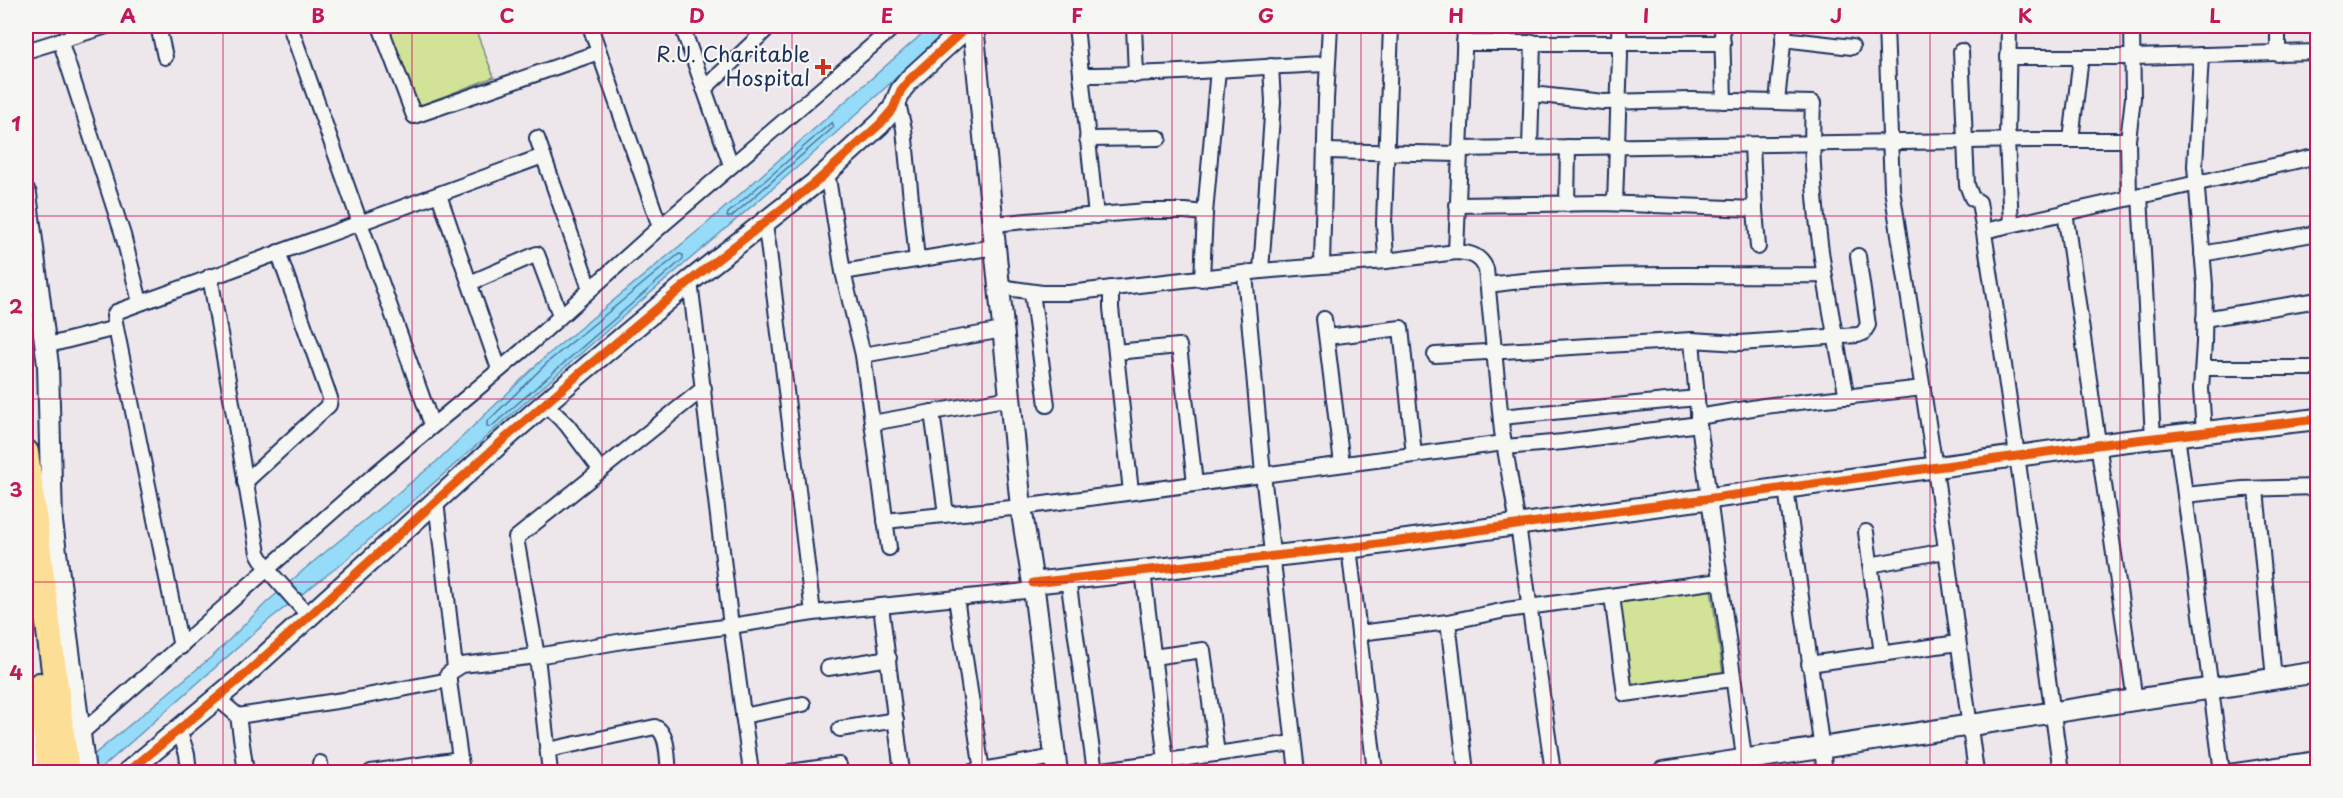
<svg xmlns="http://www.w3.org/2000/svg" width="2343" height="798" viewBox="0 0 2343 798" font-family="'Playpen Sans',sans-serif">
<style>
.green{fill:#d2e397;stroke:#76897a;stroke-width:1.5}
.water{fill:#96dcf8;stroke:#6597ba;stroke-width:1.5}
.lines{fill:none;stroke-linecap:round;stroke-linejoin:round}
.shore{stroke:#4c749c;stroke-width:1.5}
.street-casing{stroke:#1b2f5e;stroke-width:18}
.secondary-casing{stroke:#1b2f5e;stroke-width:24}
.highway-casing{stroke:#1b2f5e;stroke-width:28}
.street{stroke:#f6f6f2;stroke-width:14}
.secondary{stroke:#f6f6f2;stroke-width:20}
.highway{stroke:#fdde96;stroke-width:24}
.cycleway-casing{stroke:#f6f6f2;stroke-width:13}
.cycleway{stroke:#e8590c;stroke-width:9}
.grid{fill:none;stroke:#c2185b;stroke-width:1.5;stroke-opacity:0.55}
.poi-dot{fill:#c8321e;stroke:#f6f6f2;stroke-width:2}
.labels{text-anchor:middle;stroke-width:4.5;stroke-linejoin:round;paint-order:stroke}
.poi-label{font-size:21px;fill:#1b2f5e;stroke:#f6f6f2;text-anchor:end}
.neatline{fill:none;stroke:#c2185b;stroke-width:2}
.grid-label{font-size:20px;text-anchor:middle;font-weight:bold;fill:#c2185b}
</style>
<rect width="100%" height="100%" fill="#ede7ec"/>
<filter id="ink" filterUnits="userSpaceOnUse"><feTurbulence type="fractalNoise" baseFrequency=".0167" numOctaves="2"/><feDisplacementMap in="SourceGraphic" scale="12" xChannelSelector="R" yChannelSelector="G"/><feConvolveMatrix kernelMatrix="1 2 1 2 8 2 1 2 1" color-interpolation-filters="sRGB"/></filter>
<g filter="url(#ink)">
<g class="green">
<path d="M 397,26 L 474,26 L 494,77 L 419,106 L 389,29 Z"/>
<path d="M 1711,589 L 1723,674 L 1629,687 L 1619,603 Z"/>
</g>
<path class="water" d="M 931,26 L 953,26 L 815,152 L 619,320 L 345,561 L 270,619 L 97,772 L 73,772 L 215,654 L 266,603 L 307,567 L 436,462 L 545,357 L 705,225 Z"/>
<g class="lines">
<g class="shore">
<path d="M 832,122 L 834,127 L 731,217 L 727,217 L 728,213 Z"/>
<path d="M 679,254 L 683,255 L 683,259 L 509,411 L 491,427 L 487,426 L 487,422 L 549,361 Z"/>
</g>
<g class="street-casing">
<g id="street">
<path d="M 158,26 L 165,57"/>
<path d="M 290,26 L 432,425"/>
<path d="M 380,26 L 414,116 L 599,52"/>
<path d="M 590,26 L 660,227"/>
<path d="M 682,26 L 731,165"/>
<path d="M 1076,26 L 1096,216"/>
<path d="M 1134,26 L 1136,75"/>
<path d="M 1722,26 L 1724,101"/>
<path d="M 1886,26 L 1892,189 L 1935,468 L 1976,772"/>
<path d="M 2009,26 L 2007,140 L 2011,224"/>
<path d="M 2278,26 L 2278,54"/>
<path d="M 1783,39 L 1852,47"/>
<path d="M 60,40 L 123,235 L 140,302"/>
<path d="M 1464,43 L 1723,43"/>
<path d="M 26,51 L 107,26"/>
<path d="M 1961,51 L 1967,185 L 1972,198 L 1979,202 C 2010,391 2034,582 2061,772"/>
<path d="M 2201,55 L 2195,166 L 2205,285 L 2204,343 L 2201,389 L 2204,432"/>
<path d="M 2008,57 L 2133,57 L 2318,52"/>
<path d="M 1081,75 C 1163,75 1245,67 1327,64"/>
<path d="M 704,89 L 770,26"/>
<path d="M 1532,94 L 1603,102 L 1691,100 L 1813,103 C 1808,203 1828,300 1847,397"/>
<path d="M 897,99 L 904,129 L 917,260"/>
<path d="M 1777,101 L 1785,26"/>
<path d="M 537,138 L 590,289"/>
<path d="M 1087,139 L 1159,138"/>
<path d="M 2071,140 L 2081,57"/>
<path d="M 1530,147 L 1533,42"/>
<path d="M 1459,149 L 2033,140 L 2128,140"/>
<path d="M 1325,151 L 1459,154"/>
<path d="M 2316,156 L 2318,176"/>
<path d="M 827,172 L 843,272 L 863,355 L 889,548"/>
<path d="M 439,195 L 499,369"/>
<path d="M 2140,195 L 2153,438"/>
<path d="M 2129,198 L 2128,140 L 2133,98 L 2132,26"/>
<path d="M 1615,203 L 1620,56 L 1619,26"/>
<path d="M 1567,204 L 1568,147"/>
<path d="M 1457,205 L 1603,203 L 1755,209 L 1752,145"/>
<path d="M 1755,209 L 1758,247"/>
<path d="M 2065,212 L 2135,701"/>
<path d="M 764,221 L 768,243 L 813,613"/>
<path d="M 992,224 L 1146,211 L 1185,211 L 1205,213"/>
<path d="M 1984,231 L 2318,156"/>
<path d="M 1456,252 L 1465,26"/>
<path d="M 2202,254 L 2318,233"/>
<path d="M 1386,261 L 1384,223 L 1391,26"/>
<path d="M 1322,266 L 1326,99 L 1330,26"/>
<path d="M 1261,271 L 1273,102 L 1271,66"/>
<path d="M 843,272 L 994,247"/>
<path d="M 1245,274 L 1263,474 L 1297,772"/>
<path d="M 210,276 L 258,553 L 268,570 L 309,616"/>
<path d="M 1202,279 L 1205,213 L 1218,69"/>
<path d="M 690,281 L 731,626 L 813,613 L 1034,590"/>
<path d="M 470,283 L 537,254 L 560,315"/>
<path d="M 1488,285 C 1599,270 1712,277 1824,275"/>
<path d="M 1000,287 L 1042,293 L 1069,293 L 1261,271 L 1386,261 L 1456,252 C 1470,253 1480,255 1486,269 L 1502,431 L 1518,525 L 1553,772"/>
<path d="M 1111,288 L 1111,308 L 1131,492"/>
<path d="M 1032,292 L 1047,405"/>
<path d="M 1324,319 L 1342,464"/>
<path d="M 2204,319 L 2318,300"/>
<path d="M 1327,337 L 1401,328 L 1414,455"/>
<path d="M 1692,340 L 1699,424 L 1746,772"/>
<path d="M 45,346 L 116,328"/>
<path d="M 1116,352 L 1179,346 L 1195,483"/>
<path d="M 863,355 L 1003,330"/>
<path d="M 1435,355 L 1692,340 L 1739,343 L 1858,335 L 1863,333 L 1868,325 L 1858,256"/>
<path d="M 2203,368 L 2318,368"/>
<path d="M 545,404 L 567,425 L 600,469"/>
<path d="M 932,412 L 946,514"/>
<path d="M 1501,417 L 1697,398"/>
<path d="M 1698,417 L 1764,406 L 1923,388"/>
<path d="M 872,423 L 1010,398"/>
<path d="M 2177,435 L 2222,772"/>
<path d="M 1505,447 L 1563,442 L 1699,424"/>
<path d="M 245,482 L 329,405 L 330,398 L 278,252"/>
<path d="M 1786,488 L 1825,772"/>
<path d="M 2256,489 L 2274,679"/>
<path d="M 2185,495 L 2243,489 L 2318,487"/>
<path d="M 436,501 L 455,668"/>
<path d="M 885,521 L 1021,507 L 1504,443"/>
<path d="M 1866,532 L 1882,654"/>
<path d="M 1349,547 L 1375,772"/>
<path d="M 1870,565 L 1945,551"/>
<path d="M 1143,571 L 1166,761"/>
<path d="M 1068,579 L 1095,772"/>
<path d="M 1612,596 L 1625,694 L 1732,679"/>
<path d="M 956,598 L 982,771"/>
<path d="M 881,606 L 902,772"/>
<path d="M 1448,622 L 1466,772"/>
<path d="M 1359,633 L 1448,622 L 1506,610 L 1719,581"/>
<path d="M 181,647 L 116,328 L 114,316 L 116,312 L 543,156"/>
<path d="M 1153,657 L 1203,650 L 1217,754"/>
<path d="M 1809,664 L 1958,643"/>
<path d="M 828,668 L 889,658"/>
<path d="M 217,698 L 238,716 L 246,772"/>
<path d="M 238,716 L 356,698 L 449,680"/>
<path d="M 743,716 L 803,704"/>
<path d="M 840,729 L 896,720"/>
<path d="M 179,730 L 187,754 L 189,772"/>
<path d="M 79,735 L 373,476 L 522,351 L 660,227 L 895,26"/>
<path d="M 548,750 L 655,727 C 669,733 667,759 669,772"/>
<path d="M 320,763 L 321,772"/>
<path d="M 371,772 L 460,759"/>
<path d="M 462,772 L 448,674 L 462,665 L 537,656 L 629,640 L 731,626 L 751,772"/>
<path d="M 550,772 L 537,656 L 516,538 L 704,388"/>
<path d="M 790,772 L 839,765"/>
<path d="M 971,772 L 1054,757"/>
<path d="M 1089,772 L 1293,743"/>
<path d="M 2229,772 L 2318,759"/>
</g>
</g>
<g class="secondary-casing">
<g id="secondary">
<path d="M 973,26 L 1021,507 L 1034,590 L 1057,772"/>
<path d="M 26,194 L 48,365 L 52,522 L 85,772"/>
<path d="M 1033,583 L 1363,546 L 2119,442 L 2318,419"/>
<path d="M 26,716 L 33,772"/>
<path d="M 128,772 L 241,678 L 502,441 L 579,374 L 690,281 L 815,183 L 880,124 L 893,109 L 901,90 L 910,79 L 968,26"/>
<path d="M 1663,772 L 2318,672"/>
</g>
</g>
<g class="highway-casing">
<g id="highway">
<path d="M 26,452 L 67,772"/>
<path d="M 40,685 L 50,772"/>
</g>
</g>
<use href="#street" class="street"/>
<use href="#secondary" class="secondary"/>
<use href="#highway" class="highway"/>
<g class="cycleway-casing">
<g id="cycleway">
<path d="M 1033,583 L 1363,546 L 2119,442 L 2318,419"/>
<path d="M 128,772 L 241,678 L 502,441 L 579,374 L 690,281 L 815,183 L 880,124 L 893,109 L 901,90 L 910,79 L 968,26"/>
</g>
</g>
<use href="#cycleway" class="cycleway"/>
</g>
</g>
<path class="grid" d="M 223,26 L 223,772M 412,26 L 412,772M 602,26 L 602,772M 792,26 L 792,772M 982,26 L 982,772M 1172,26 L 1172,772M 1361,26 L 1361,772M 1551,26 L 1551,772M 1741,26 L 1741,772M 1930,26 L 1930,772M 2120,26 L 2120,772M 26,216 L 2318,216M 26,399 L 2318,399M 26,582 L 2318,582"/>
<path class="poi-dot" d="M820 58h6v6h6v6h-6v6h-6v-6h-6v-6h6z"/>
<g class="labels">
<g class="poi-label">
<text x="810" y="62">R.U. Charitable<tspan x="810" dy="24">Hospital</tspan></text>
</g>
</g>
<rect width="2343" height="798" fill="none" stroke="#f6f6f2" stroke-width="66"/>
<rect x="33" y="33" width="2277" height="732" class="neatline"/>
<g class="grid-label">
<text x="128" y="23">A</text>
<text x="318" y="23">B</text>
<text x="507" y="23">C</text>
<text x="697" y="23">D</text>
<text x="887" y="23">E</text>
<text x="1077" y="23">F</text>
<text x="1266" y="23">G</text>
<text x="1456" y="23">H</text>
<text x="1646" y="23">I</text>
<text x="1836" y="23">J</text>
<text x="2025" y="23">K</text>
<text x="2215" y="23">L</text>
<text x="16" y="131">1</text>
<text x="16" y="314">2</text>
<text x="16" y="497">3</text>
<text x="16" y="680">4</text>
</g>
</svg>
